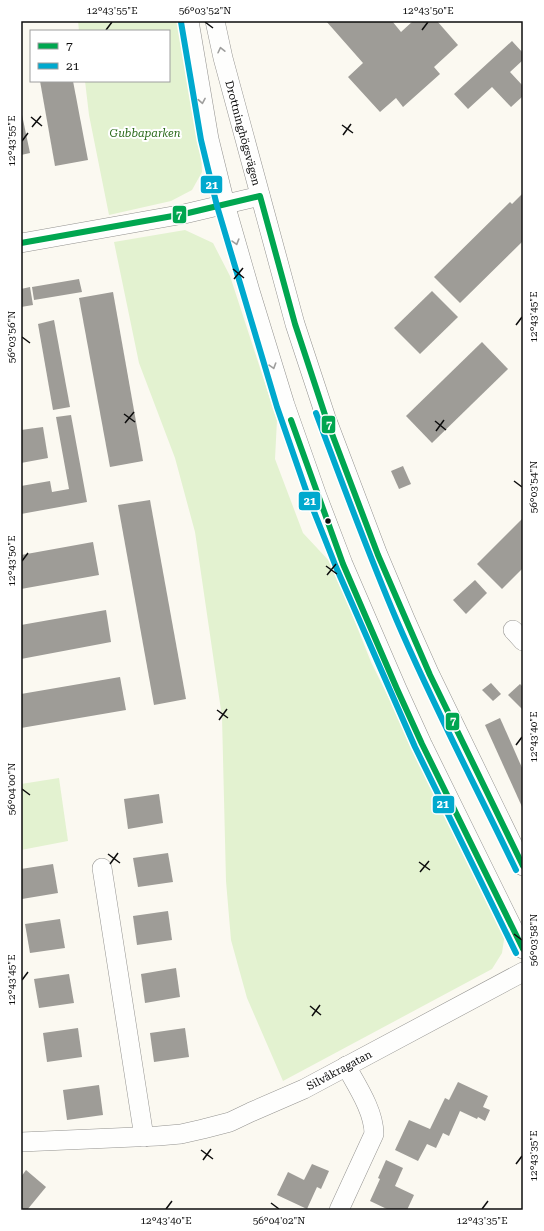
<svg xmlns="http://www.w3.org/2000/svg" width="544" height="1231" viewBox="0 0 544 1231" font-family="'Roboto Serif',serif">
<style>
.green{fill:#e3f2d0}
.building{fill:#9e9c97}
.lines{fill:none;stroke-linecap:round;stroke-linejoin:round}
.minor-casing{stroke:#949390;stroke-width:20}
.minor{stroke:#fefefd;stroke-width:19}
.bus-1-casing{stroke:#fff;stroke-width:9}
.bus-2-casing{stroke:#fff;stroke-width:9}
.bus-1{stroke:#00a650;stroke-width:6}
.bus-2{stroke:#00a9ce;stroke-width:6}
.oneway{stroke:#9e9e9d}
.ticks{fill:none;stroke:#0d0d0d;stroke-width:1.5}
.bus-dot{fill:#0d0d0d;stroke:#fff;stroke-width:1.5}
.labels{text-anchor:middle;stroke-width:4;stroke-linejoin:round;paint-order:stroke}
.park-label{font-size:11px;font-style:italic;fill:#29691a;stroke:#fff}
.street-label{font-size:11px;fill:#0d0d0d;stroke:#fff}
.line-badge{stroke:#fff;stroke-width:1.5}
.badge-label{font-size:11px;text-anchor:middle;font-weight:bold;fill:#fff}
.neatline{fill:none;stroke:#0d0d0d;stroke-width:1.5}
.ticks-label{font-size:10px;text-anchor:middle;fill:#0d0d0d}
</style>
<rect width="100%" height="100%" fill="#fbf9f1"/>
<g class="green">
<path d="M 78,21 L 178,21 L 201,151 L 202,172 L 192,190 L 171,201 L 109,215 L 89,115 L 85,81 L 169,81 L 169,31 L 79,31 Z"/>
<path d="M 185,230 L 213,243 L 230,276 L 277,420 L 275,459 L 303,533 L 332,564 L 371,662 L 505,933 L 502,953 L 492,969 L 283,1081 L 247,998 L 231,940 L 226,881 L 222,717 L 195,532 L 175,458 L 139,363 L 114,242 Z"/>
<path d="M 59,778 L 68,841 L 21,850 L 21,784 Z"/>
</g>
<g class="building">
<path d="M 326,21 L 392,21 L 401,32 L 413,21 L 437,21 L 458,45 L 434,67 L 440,74 L 403,107 L 396,98 L 380,112 L 348,77 L 363,63 Z"/>
<path d="M 512,41 L 523,53 L 523,60 L 510,72 L 523,86 L 523,96 L 511,107 L 492,87 L 468,109 L 454,94 Z"/>
<path d="M 40,81 L 73,81 L 88,160 L 55,166 Z"/>
<path d="M 21,110 L 30,153 L 21,155 Z"/>
<path d="M 523,193 L 523,241 L 460,303 L 434,277 L 510,202 L 512,204 Z"/>
<path d="M 79,279 L 82,292 L 34,300 L 32,287 Z"/>
<path d="M 30,287 L 33,305 L 21,307 L 21,289 Z"/>
<path d="M 432,291 L 458,317 L 420,354 L 394,328 Z"/>
<path d="M 113,292 L 143,461 L 110,467 L 79,298 Z"/>
<path d="M 54,320 L 70,407 L 53,410 L 38,324 Z"/>
<path d="M 482,342 L 508,369 L 432,443 L 406,416 Z"/>
<path d="M 71,415 L 87,502 L 21,514 L 21,486 L 50,481 L 52,492 L 69,489 L 56,417 Z"/>
<path d="M 43,427 L 48,458 L 21,463 L 21,430 Z"/>
<path d="M 403,466 L 411,484 L 399,489 L 391,471 Z"/>
<path d="M 150,500 L 186,699 L 154,705 L 118,505 Z"/>
<path d="M 523,518 L 523,568 L 502,589 L 477,564 Z"/>
<path d="M 93,542 L 99,575 L 21,589 L 21,555 Z"/>
<path d="M 475,580 L 487,593 L 466,614 L 453,600 Z"/>
<path d="M 106,610 L 111,642 L 21,659 L 21,625 Z"/>
<path d="M 120,677 L 126,710 L 21,728 L 21,694 Z"/>
<path d="M 491,683 L 501,694 L 493,701 L 482,690 Z"/>
<path d="M 520,684 L 523,687 L 523,710 L 508,695 Z"/>
<path d="M 500,718 L 523,770 L 523,809 L 485,725 Z"/>
<path d="M 159,794 L 163,823 L 128,829 L 124,799 Z"/>
<path d="M 168,853 L 173,882 L 138,887 L 133,858 Z"/>
<path d="M 53,864 L 58,893 L 22,899 L 21,869 Z"/>
<path d="M 168,911 L 172,940 L 137,945 L 133,916 Z"/>
<path d="M 60,919 L 65,948 L 30,953 L 25,924 Z"/>
<path d="M 176,968 L 180,997 L 145,1003 L 141,974 Z"/>
<path d="M 69,974 L 74,1003 L 39,1008 L 34,979 Z"/>
<path d="M 78,1028 L 82,1057 L 47,1062 L 43,1033 Z"/>
<path d="M 185,1028 L 189,1057 L 154,1062 L 150,1033 Z"/>
<path d="M 458,1082 L 488,1096 L 483,1107 L 490,1110 L 485,1121 L 478,1117 L 477,1119 L 460,1111 L 449,1136 L 443,1133 L 436,1148 L 427,1144 L 418,1161 L 395,1150 L 409,1120 L 430,1129 L 445,1098 L 449,1100 Z"/>
<path d="M 99,1085 L 103,1115 L 67,1120 L 63,1090 Z"/>
<path d="M 386,1160 L 403,1168 L 395,1186 L 414,1195 L 407,1210 L 389,1210 L 370,1201 L 380,1179 L 378,1178 Z"/>
<path d="M 312,1164 L 329,1171 L 321,1189 L 317,1187 L 307,1209 L 277,1195 L 288,1172 L 304,1180 Z"/>
<path d="M 26,1170 L 46,1187 L 27,1210 L 21,1210 L 21,1177 Z"/>
</g>
<g class="lines">
<g class="minor-casing">
<g id="minor">
<path d="M 189,21 L 209,139 L 225,204 L 250,291 L 285,405 L 317,496 L 343,564 L 397,689 L 422,744 L 523,949"/>
<path d="M 215,21 L 223,58 L 295,324 L 326,418 L 378,555 L 405,619 L 430,675 L 523,866"/>
<path d="M 21,243 L 184,214 L 260,196"/>
<path d="M 513,630 L 523,641"/>
<path d="M 102,868 L 144,1137"/>
<path d="M 21,1142 L 158,1136 L 181,1134 L 203,1129 L 230,1122 L 251,1112 L 304,1089 L 523,972"/>
<path d="M 339,1210 L 374,1134 C 374,1111 357,1086 346,1066"/>
</g>
</g>
<use href="#minor" class="minor"/>
<g class="bus-1-casing">
<g id="bus-1">
<path d="M 21,243 L 184,214 L 260,196 L 295,324 L 326,418 L 378,555 L 430,675 L 523,866"/>
<path d="M 291,420 L 343,564 L 397,689 L 422,744 L 523,949"/>
</g>
</g>
<g class="bus-2-casing">
<g id="bus-2">
<path d="M 181,22 L 201,140 L 217,206 L 277,407 L 309,499 L 336,567 L 415,747 L 516,953"/>
<path d="M 316,413 C 342,483 368,553 397,621 C 433,705 476,787 516,870"/>
</g>
</g>
<use href="#bus-1" class="bus-1"/>
<use href="#bus-2" class="bus-2"/>
</g>
<defs><path id="oneway-chevron" d="M-2-3.5L2.5 0L-2 3.5" fill="none" stroke-width="1.6" stroke-linecap="round" stroke-linejoin="round"/></defs>
<g class="oneway">
<use href="#oneway-chevron" transform="translate(221 50) rotate(-103)"/>
<use href="#oneway-chevron" transform="translate(202 101) rotate(80)"/>
<use href="#oneway-chevron" transform="translate(236 242) rotate(74)"/>
<use href="#oneway-chevron" transform="translate(273 366) rotate(73)"/>
</g>
<path class="ticks" d="M 205,22 L 213,28M 106,30 L 112,22M 422,30 L 428,22M 31,117 L 42,126M 342,125 L 353,133M 32,127 L 41,116M 343,135 L 351,124M 22,141 L 28,133M 233,269 L 244,278M 234,279 L 243,268M 516,325 L 522,317M 22,337 L 30,343M 124,414 L 135,422M 435,421 L 446,430M 125,423 L 134,412M 436,431 L 444,420M 514,481 L 522,487M 22,561 L 28,553M 326,566 L 337,574M 327,575 L 336,564M 217,710 L 228,718M 219,720 L 227,709M 516,745 L 522,737M 22,789 L 30,795M 108,854 L 120,863M 419,862 L 430,870M 110,864 L 118,853M 420,872 L 429,861M 514,934 L 522,940M 22,980 L 28,972M 310,1006 L 321,1015M 312,1016 L 320,1005M 201,1150 L 213,1159M 203,1160 L 211,1149M 516,1164 L 522,1156M 271,1203 L 279,1209M 166,1209 L 172,1201M 482,1209 L 488,1201"/>
<circle class="bus-dot" cx="328" cy="521" r="3.5"/>
<g class="labels">
<g class="park-label">
<text x="145" y="137">Gubbaparken</text>
</g>
<g class="street-label">
<text transform="translate(243 133) rotate(75)" y="4">Drottninghögsvägen</text>
<text transform="translate(339 1070) rotate(-28)" y="4">Silvåkragatan</text>
</g>
</g>
<g class="line-badge">
<rect x="200" y="175" width="23" height="19" rx="4" fill="#00a9ce"/>
<rect x="172" y="205" width="15" height="19" rx="4" fill="#00a650"/>
<rect x="321" y="415" width="15" height="19" rx="4" fill="#00a650"/>
<rect x="298" y="491" width="23" height="20" rx="4" fill="#00a9ce"/>
<rect x="445" y="712" width="15" height="19" rx="4" fill="#00a650"/>
<rect x="432" y="795" width="23" height="19" rx="4" fill="#00a9ce"/>
</g>
<g class="badge-label">
<text x="212" y="189">21</text>
<text x="179" y="219">7</text>
<text x="329" y="429">7</text>
<text x="310" y="505">21</text>
<text x="453" y="725">7</text>
<text x="443" y="808">21</text>
</g>
<rect width="544" height="1231" fill="none" stroke="#ffffff" stroke-width="44"/>
<rect x="30" y="30" width="140" height="52" fill="#ffffff" stroke="#9e9e9e"/>
<rect x="38" y="43" width="20" height="6" fill="#00a650" stroke="#9e9e9e"/>
<text x="66" y="50" font-size="12" fill="#0d0d0d">7</text>
<rect x="38" y="63" width="20" height="6" fill="#00a9ce" stroke="#9e9e9e"/>
<text x="66" y="70" font-size="12" fill="#0d0d0d">21</text>
<rect x="22" y="22" width="500" height="1187" class="neatline"/>
<g class="ticks-label">
<text x="112" y="14">12°43'55"E</text>
<text x="205" y="14">56°03'52"N</text>
<text x="428" y="14">12°43'50"E</text>
<text transform="translate(11 141) rotate(-90)" y="4">12°43'55"E</text>
<text transform="translate(533 317) rotate(-90)" y="4">12°43'45"E</text>
<text transform="translate(11 337) rotate(-90)" y="4">56°03'56"N</text>
<text transform="translate(533 487) rotate(-90)" y="4">56°03'54"N</text>
<text transform="translate(11 561) rotate(-90)" y="4">12°43'50"E</text>
<text transform="translate(533 737) rotate(-90)" y="4">12°43'40"E</text>
<text transform="translate(11 789) rotate(-90)" y="4">56°04'00"N</text>
<text transform="translate(533 940) rotate(-90)" y="4">56°03'58"N</text>
<text transform="translate(11 980) rotate(-90)" y="4">12°43'45"E</text>
<text transform="translate(533 1156) rotate(-90)" y="4">12°43'35"E</text>
<text x="166" y="1224">12°43'40"E</text>
<text x="279" y="1224">56°04'02"N</text>
<text x="482" y="1224">12°43'35"E</text>
</g>
</svg>
